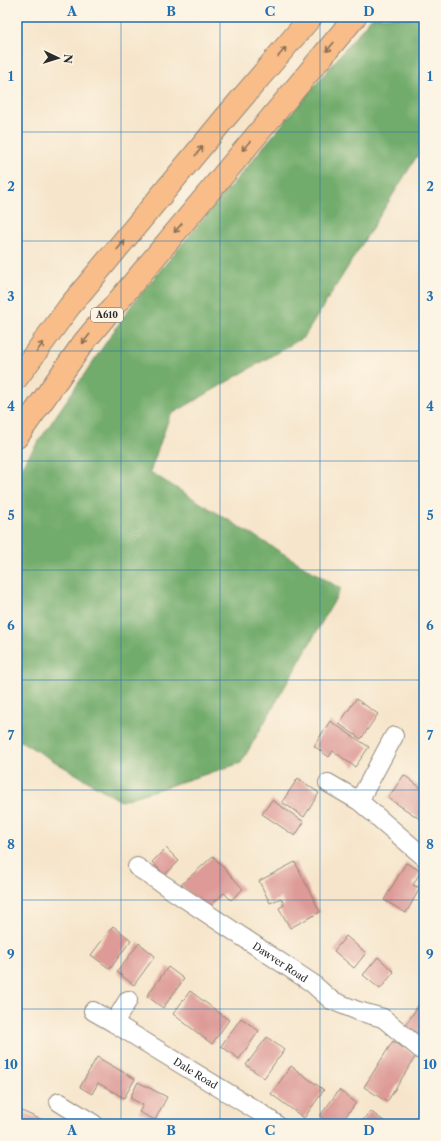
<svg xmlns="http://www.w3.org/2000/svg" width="441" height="1141" viewBox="0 0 441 1141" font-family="'Libre Caslon Text',serif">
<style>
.forest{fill:#72ac6c;stroke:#4e6c4c}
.building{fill:#dd9a96}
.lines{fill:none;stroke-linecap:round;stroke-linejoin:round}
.minor-casing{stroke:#90887b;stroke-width:20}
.trunk-casing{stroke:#90887b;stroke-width:24}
.minor{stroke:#fff;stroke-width:18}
.trunk{stroke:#f8bd89;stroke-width:22}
.oneway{stroke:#876d55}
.grid{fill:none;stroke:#1f6fb2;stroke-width:1;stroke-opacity:0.55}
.labels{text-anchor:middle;stroke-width:3.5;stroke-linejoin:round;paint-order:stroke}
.shield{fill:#fcf5e5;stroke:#6a6863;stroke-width:1}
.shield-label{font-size:9px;font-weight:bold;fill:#2b2b2b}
.street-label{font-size:10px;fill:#2b2b2b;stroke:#fcf5e5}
.neatline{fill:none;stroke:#1f6fb2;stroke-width:1.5}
.grid-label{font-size:13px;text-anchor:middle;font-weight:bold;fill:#1f6fb2}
</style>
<rect width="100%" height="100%" fill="#fcf5e5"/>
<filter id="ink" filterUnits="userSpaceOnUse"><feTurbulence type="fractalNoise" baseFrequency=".025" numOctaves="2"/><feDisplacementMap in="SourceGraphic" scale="8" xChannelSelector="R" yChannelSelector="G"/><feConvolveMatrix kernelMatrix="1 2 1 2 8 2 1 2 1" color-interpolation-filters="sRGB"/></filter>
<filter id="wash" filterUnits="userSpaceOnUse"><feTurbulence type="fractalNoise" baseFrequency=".012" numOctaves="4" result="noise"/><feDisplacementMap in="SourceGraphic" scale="16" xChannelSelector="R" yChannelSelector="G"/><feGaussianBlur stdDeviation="0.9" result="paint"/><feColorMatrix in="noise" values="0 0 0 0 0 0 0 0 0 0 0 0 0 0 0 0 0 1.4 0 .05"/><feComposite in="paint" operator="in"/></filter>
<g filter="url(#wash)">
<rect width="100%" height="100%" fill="#f6e5cb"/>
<path class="forest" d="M 372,17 L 424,17 L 424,145 L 304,337 L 170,415 L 150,472 L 341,589 L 241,763 L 121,801 L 17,739 L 17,473 L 133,303 Z"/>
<g id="blocks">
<g class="building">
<path d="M 356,699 L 378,714 L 361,739 L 339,724 Z"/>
<path d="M 330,721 L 369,747 L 355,767 L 333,751 L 329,757 L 314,746 Z"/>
<path d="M 404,775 L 421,788 L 424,784 L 424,820 L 423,821 L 388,798 Z"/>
<path d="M 298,778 L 319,793 L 304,817 L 282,802 Z"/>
<path d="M 272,800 L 304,822 L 295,836 L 262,814 Z"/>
<path d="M 166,848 L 179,861 L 165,875 L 152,862 Z"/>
<path d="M 213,856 L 243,889 L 231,900 L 224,893 L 205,911 L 181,885 Z"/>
<path d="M 295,862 L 320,912 L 290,928 L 279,908 L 284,905 L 281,898 L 270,903 L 259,881 Z"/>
<path d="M 406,863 L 421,871 L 413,885 L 420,888 L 406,913 L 384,900 Z"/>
<path d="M 113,926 L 131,940 L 110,969 L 91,955 Z"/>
<path d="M 346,936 L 366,953 L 354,968 L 334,951 Z"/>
<path d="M 139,943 L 155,956 L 134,985 L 117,972 Z"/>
<path d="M 378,957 L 394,972 L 380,989 L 363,975 Z"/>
<path d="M 168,967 L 184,979 L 163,1008 L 147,996 Z"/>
<path d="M 190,991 L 229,1020 L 212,1044 L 173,1014 Z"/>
<path d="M 424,997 L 424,1043 L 403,1029 Z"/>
<path d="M 241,1018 L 259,1031 L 239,1059 L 221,1046 Z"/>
<path d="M 267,1037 L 284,1050 L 264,1078 L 246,1065 Z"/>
<path d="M 393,1041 L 416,1056 L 387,1102 L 364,1087 Z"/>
<path d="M 97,1057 L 135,1079 L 124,1098 L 98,1083 L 92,1094 L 80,1087 Z"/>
<path d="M 291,1066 L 324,1090 L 304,1118 L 271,1094 Z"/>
<path d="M 138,1082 L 167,1097 L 155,1120 L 139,1112 L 143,1105 L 130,1098 Z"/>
<path d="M 339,1090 L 356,1103 L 340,1124 L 331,1124 L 320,1116 Z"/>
<path d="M 17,1109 L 51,1124 L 17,1124 Z"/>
<path d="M 370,1111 L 388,1124 L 360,1124 Z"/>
</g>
</g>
</g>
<g filter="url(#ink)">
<use href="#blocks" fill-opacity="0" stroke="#90887b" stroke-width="1"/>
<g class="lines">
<g class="minor-casing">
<g id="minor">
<path d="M 328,783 L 359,801 L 424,857"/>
<path d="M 359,801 L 394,736"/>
<path id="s1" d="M 137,867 L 312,983 L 331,1000 L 358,1011 L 383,1018 L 424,1052"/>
<path id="s2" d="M 93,1011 L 114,1023 L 259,1112 L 276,1124"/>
<path d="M 114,1023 L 128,1000"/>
<path d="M 59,1102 L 94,1124"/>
</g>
</g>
<g class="trunk-casing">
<g id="trunk">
<path d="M 17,378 L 69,307 L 225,118 L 311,17"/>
<path d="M 17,437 L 84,342 L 355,17"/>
</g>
</g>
<use href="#minor" class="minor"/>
<use href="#trunk" class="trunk"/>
</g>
<defs><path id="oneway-shaft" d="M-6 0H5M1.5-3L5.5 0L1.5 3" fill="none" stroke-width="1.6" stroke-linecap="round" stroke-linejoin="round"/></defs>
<g class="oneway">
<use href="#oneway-shaft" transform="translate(330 47) rotate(130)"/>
<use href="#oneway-shaft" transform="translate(282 52) rotate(-49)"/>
<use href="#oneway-shaft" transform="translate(246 146) rotate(130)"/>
<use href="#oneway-shaft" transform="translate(199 151) rotate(-51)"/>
<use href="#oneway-shaft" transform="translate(178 228) rotate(130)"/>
<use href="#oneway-shaft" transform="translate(121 245) rotate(-50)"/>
<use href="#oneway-shaft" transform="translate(86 339) rotate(128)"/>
<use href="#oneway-shaft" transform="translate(40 347) rotate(-54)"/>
</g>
</g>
<path class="grid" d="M 121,17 L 121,1124M 220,17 L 220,1124M 320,17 L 320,1124M 17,132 L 424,132M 17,241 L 424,241M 17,351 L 424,351M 17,461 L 424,461M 17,570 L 424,570M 17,680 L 424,680M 17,790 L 424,790M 17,900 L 424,900M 17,1009 L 424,1009"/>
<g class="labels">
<rect class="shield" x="91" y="308" width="32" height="14" rx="3"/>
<g class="shield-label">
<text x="107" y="318">A610</text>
</g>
<g class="street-label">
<text dy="4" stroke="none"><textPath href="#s1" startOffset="172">Dawver Road</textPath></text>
<text dy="4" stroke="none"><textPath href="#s2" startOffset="120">Dale Road</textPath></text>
</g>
</g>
<rect width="441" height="1141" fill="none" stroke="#fcf5e5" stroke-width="44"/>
<g transform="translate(58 58) rotate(94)" stroke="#fcf5e5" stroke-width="3" paint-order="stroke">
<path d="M0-3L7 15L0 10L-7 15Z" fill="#2b2b2b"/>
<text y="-6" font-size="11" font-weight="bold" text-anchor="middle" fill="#2b2b2b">N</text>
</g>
<rect x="22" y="22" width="397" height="1097" class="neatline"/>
<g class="grid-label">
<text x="72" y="16">A</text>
<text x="171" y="16">B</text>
<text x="270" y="16">C</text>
<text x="369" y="16">D</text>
<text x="11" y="81">1</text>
<text x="430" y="81">1</text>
<text x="11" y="191">2</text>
<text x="430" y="191">2</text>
<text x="11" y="301">3</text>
<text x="430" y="301">3</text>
<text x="11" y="411">4</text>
<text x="430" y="411">4</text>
<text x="11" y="520">5</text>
<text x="430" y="520">5</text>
<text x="11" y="630">6</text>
<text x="430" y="630">6</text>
<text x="11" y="740">7</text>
<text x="430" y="740">7</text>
<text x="11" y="849">8</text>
<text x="430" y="849">8</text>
<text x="11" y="959">9</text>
<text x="430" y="959">9</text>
<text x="11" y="1069">10</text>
<text x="430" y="1069">10</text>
<text x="72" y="1135">A</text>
<text x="171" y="1135">B</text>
<text x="270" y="1135">C</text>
<text x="369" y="1135">D</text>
</g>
</svg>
